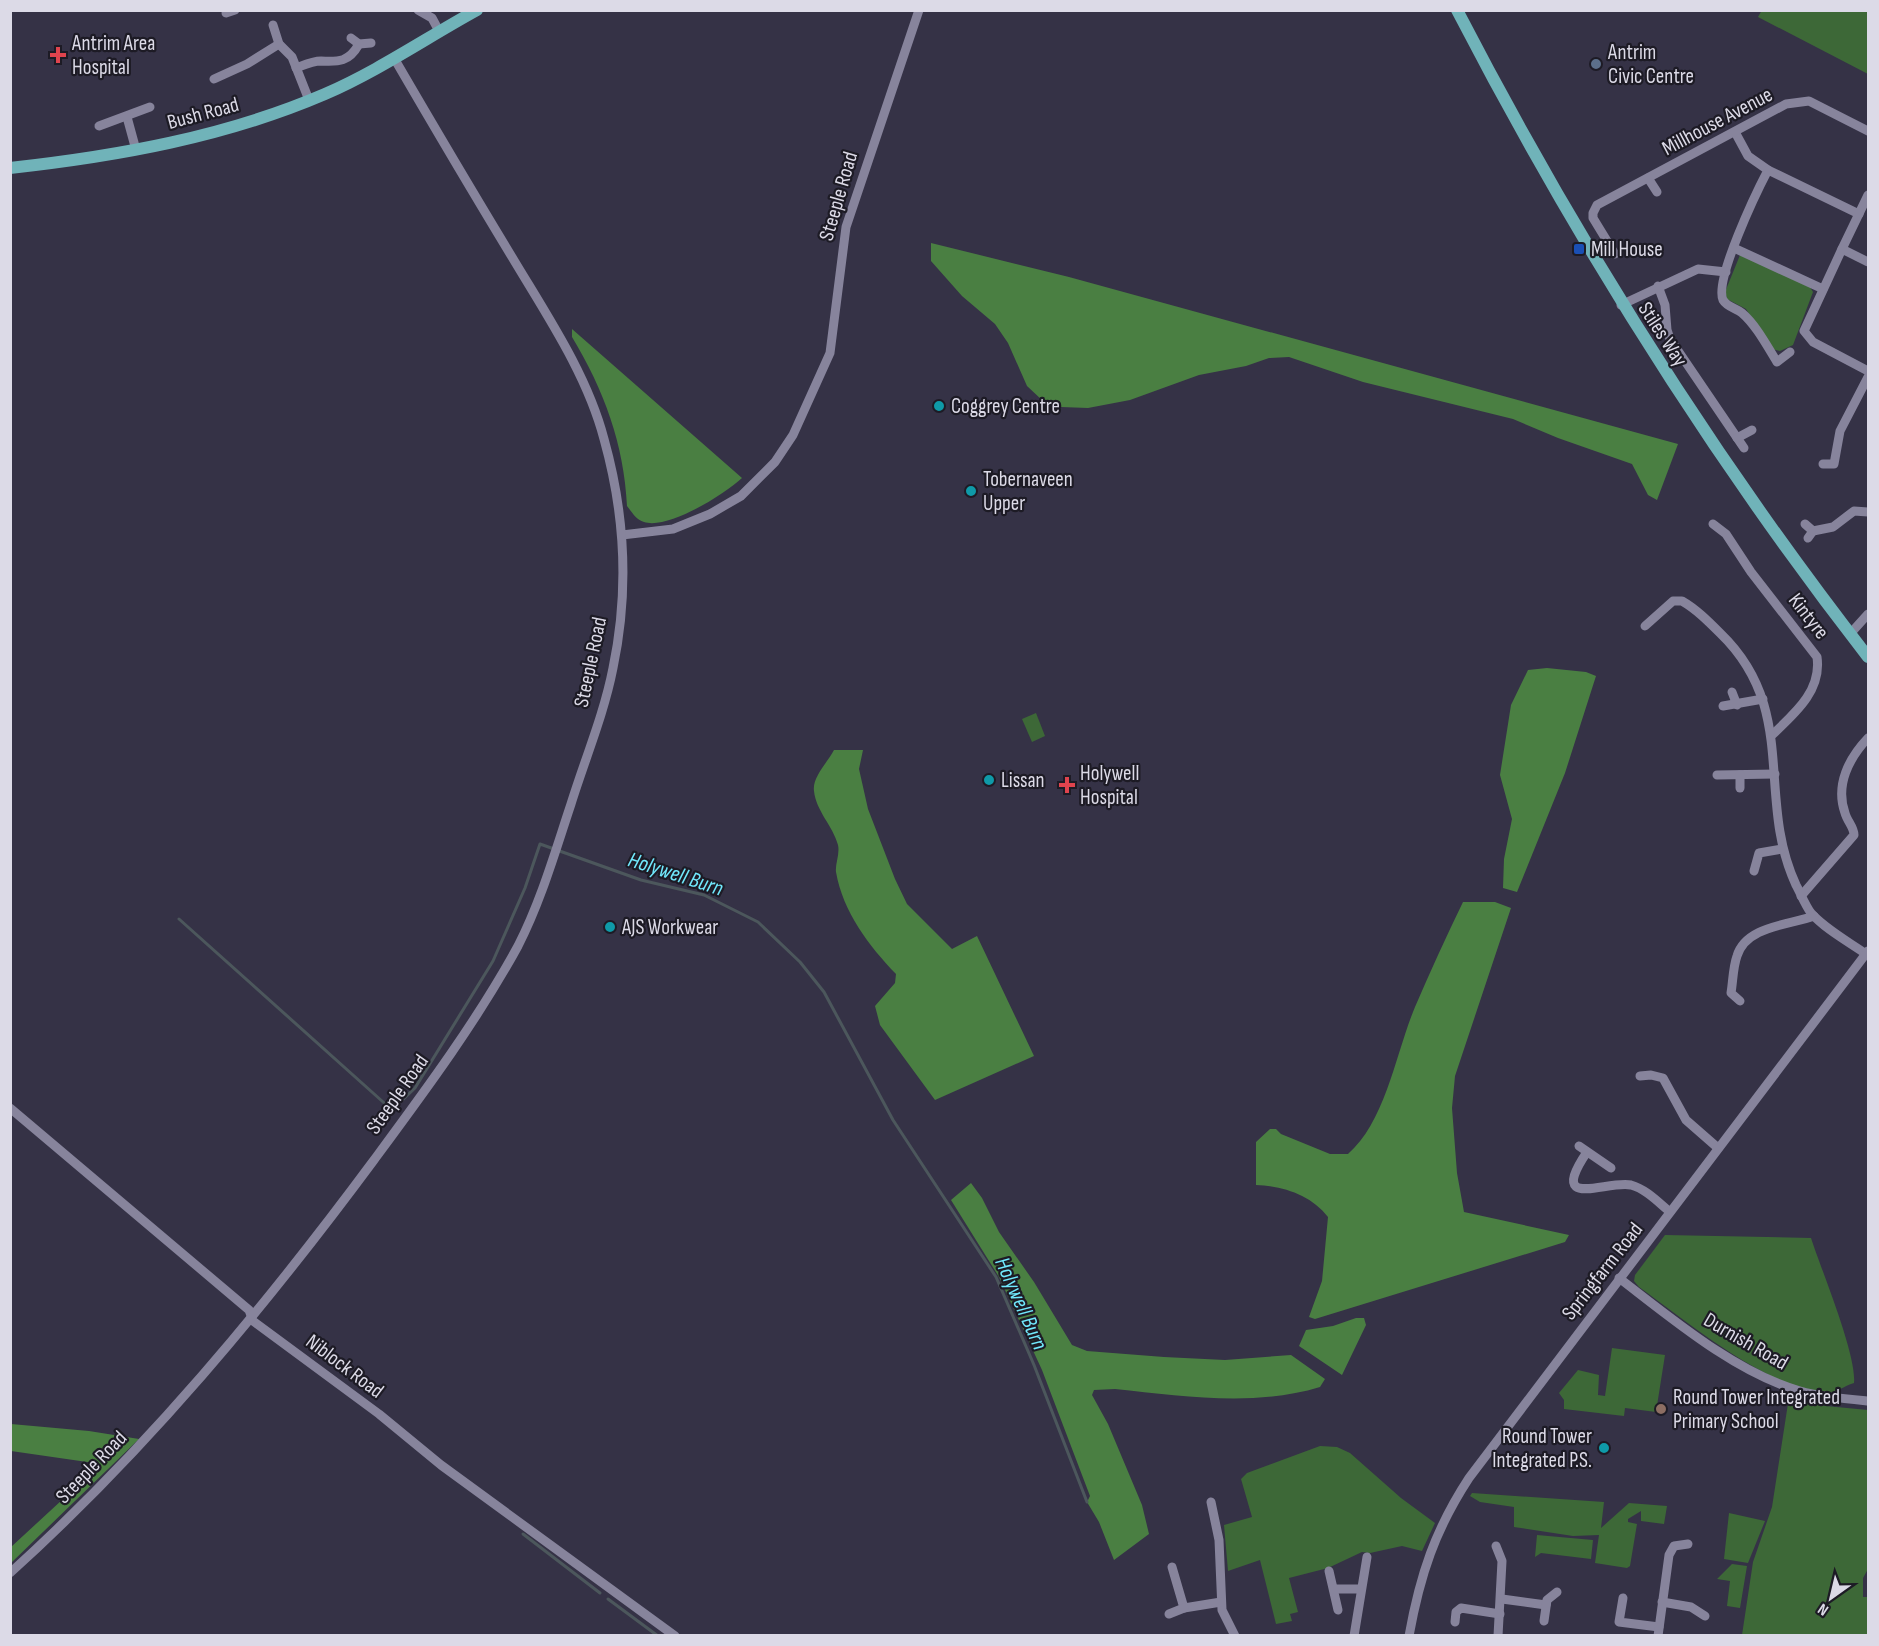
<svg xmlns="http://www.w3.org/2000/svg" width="1879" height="1646" viewBox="0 0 1879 1646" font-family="'Sofia Sans Condensed',sans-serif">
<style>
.green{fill:#3d6837}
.forest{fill:#4a7f42}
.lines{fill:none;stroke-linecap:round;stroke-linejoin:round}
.stream{stroke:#4c575c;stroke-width:3}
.minor{stroke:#87849c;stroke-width:9}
.major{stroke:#70b3b9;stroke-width:12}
.health-dot{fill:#e0444e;stroke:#1d1b25;stroke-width:2}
.service-dot{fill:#5c6f8a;stroke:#1d1b25;stroke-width:2}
.transit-dot{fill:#1a4fb4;stroke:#1d1b25;stroke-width:2}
.culture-dot{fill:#0f9aa8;stroke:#1d1b25;stroke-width:2}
.education-dot{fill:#8d6e63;stroke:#1d1b25;stroke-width:2}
.labels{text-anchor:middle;stroke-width:4.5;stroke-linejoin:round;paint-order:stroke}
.poi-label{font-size:21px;fill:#dcdae7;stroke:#1d1b25;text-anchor:start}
.street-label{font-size:21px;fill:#dcdae7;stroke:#1d1b25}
.water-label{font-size:22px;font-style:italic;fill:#71e9fd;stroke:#1d1b25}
</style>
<rect width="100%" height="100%" fill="#353246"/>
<g class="green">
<path d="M 1762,10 L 1868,11 L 1868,74 L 1758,17 Z"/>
<path d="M 1740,255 L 1810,287 L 1813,292 L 1793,345 L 1780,351 L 1772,349 L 1746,309 L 1727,299 L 1725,292 Z"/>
<path d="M 1036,713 L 1045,736 L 1032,742 L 1022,719 Z"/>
<path d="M 1665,1235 L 1811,1238 C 1821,1269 1857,1355 1854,1383 C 1843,1386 1836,1394 1824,1393 C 1767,1388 1686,1321 1639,1287 L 1634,1281 L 1635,1275 Z"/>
<path d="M 1612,1348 L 1665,1355 L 1656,1412 L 1625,1408 L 1624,1416 L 1564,1409 L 1564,1400 L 1559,1393 L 1578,1370 L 1599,1375 L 1598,1395 L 1605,1396 Z"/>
<path d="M 1789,1397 L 1826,1406 L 1868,1410 L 1868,1569 L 1863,1578 L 1863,1597 L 1868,1597 L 1868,1635 L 1742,1635 L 1753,1562 L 1772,1507 Z"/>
<path d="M 1320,1446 L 1337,1447 L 1350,1453 L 1401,1498 L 1435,1523 L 1422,1551 L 1402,1546 L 1370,1553 L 1362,1552 L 1328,1568 L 1289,1578 L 1298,1612 L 1290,1614 L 1292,1621 L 1276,1624 L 1260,1560 L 1228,1571 L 1224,1525 L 1252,1517 L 1241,1479 L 1247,1473 Z"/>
<path d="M 1472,1493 L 1604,1502 L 1601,1528 L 1629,1503 L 1667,1506 L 1664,1524 L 1641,1521 L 1641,1511 L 1628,1519 L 1628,1522 L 1637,1524 L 1630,1566 L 1627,1568 L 1595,1563 L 1599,1535 L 1573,1536 L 1514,1527 L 1514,1507 L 1480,1502 L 1470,1496 Z"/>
<path d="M 1729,1513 L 1765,1521 L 1748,1563 L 1724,1559 Z"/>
<path d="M 1537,1535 L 1593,1540 L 1591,1559 L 1541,1553 L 1535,1557 Z"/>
<path d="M 1732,1564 L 1747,1566 L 1740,1608 L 1727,1606 L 1730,1581 L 1717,1579 Z"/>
</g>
<g class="forest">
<path d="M 931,243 L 1069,277 L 1678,444 L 1657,500 L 1648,495 L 1632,464 L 1558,438 L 1513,419 L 1363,382 L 1289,357 L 1269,358 L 1246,366 L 1199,375 L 1130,400 L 1088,408 L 1061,407 L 1043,401 L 1027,386 L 1008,343 L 995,324 L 962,296 L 931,261 Z"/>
<path d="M 572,329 L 742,478 C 725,494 668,530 644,522 C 636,520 632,512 627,506 C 624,444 604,390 572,337 Z"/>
<path d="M 1547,668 L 1586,672 L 1596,676 L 1565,773 L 1517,892 L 1503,888 L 1504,859 L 1512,819 L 1500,775 L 1511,705 L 1528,670 Z"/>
<path d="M 834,750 L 863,750 L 859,769 L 868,809 L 895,879 L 907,904 L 952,949 L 977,936 L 1034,1056 L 935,1100 L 880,1025 L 875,1006 L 895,983 L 896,974 C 869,946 843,912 836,872 C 835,864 840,854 838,845 C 833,826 816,811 814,791 C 812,777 828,762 834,750 Z"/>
<path d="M 1463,902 L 1495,902 L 1511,908 L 1455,1076 L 1452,1108 L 1457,1173 L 1464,1212 L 1569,1235 L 1565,1242 L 1315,1319 L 1309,1317 L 1322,1281 L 1328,1217 C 1311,1195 1283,1186 1256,1185 L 1256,1142 L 1270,1129 L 1276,1129 L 1281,1134 L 1330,1154 L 1348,1154 C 1386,1121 1396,1052 1415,1007 C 1430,972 1446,937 1463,902 Z"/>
<path d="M 971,1183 L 982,1198 L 999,1232 L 1034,1282 L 1072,1345 L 1087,1351 L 1164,1357 L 1225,1360 L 1291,1355 L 1325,1379 L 1320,1387 C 1255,1407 1182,1396 1115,1389 L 1094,1390 L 1092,1395 L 1108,1424 L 1142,1505 L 1149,1534 L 1114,1560 L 1099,1522 L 1087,1502 L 1090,1496 L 1042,1370 L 999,1277 L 951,1200 Z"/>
<path d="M 1356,1318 L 1364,1318 L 1366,1325 L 1342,1375 L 1299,1346 L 1306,1330 L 1333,1326 Z"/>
<path d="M 11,1424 L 89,1431 L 139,1439 L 11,1563 L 11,1547 L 101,1464 L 11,1451 Z"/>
</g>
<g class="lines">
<g class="stream">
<path d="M 179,919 L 392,1110 L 415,1088 L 493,961 L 525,888 L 540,844 L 641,880 L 704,895 L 758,922 L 800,962 L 824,992 L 893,1120 L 996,1277 L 1034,1365 L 1087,1502"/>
<path d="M 523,1534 L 600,1593"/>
<path d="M 608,1599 L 658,1636"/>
</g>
<g class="minor">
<path d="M 418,10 L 432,18 L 439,31"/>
<path d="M 226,13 L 235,10"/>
<path d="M 273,25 L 279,44 L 292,57 L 309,100"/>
<path d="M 351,38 L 359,44 L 371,43"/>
<path d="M 296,68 C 304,65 313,61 321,61 C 339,62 349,62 359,44"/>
<path d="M 214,79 L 247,64 L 279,44"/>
<path d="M 127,117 L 136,150"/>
<path d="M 99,126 L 150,107"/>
<path d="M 1735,132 L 1748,156 L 1768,170 C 1757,191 1714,280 1723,300 C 1727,307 1736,308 1742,313 C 1756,325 1767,346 1777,362 L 1790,352"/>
<path d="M 1768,170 L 1859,214"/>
<path d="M 1648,178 L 1657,192"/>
<path d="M 1734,248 L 1823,289"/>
<path d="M 1842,249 L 1868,195"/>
<path d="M 1615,254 L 1593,218 L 1593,213 L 1597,205 L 1786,104 L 1809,101 L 1868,131"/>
<path d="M 1868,262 L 1842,249 L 1804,331 L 1813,342 L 1868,371"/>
<path d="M 1658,286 L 1665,305 L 1667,330 L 1670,339 L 1744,448"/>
<path d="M 1621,305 L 1698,269 L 1726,272"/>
<path d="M 1737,438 L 1752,430"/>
<path d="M 1823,464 L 1834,464 L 1840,431 L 1868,377"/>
<path d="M 1713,524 L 1726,534 L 1751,572 L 1817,657 C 1822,691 1794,714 1772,735"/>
<path d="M 1805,524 L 1813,531 L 1808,538"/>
<path d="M 1813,531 L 1833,527 L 1854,511 L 1868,512"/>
<path d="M 622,535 L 673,529 L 710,514 L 741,496 L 775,462 L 793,435 L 830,353 L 846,227 L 919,10"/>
<path d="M 1645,626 L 1673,601 L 1682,601 C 1696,609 1708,621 1720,633 C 1800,710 1755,797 1796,885 C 1801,894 1805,905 1811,913 C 1825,929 1849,942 1866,954"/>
<path d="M 1850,634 L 1868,614"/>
<path d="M 1732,692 L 1737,705"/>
<path d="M 1723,706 L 1763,699"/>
<path d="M 1717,775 L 1775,774"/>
<path d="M 1740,775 L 1740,788"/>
<path d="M 1754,871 L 1759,853 L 1782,849"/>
<path d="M 1801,896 L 1854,835 C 1854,827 1847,821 1845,813 C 1835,785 1849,758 1868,738"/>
<path d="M 1740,1001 L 1731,993 C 1733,981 1733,967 1737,956 C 1746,926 1789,925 1814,916"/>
<path d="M 1640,1076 L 1651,1075 L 1663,1078 L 1686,1120 L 1718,1148"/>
<path d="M 10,1108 L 249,1310 L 253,1321 L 379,1414 L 441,1465 L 675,1636"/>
<path d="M 1579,1146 L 1611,1168"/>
<path d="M 1587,1152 C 1547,1211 1606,1180 1631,1185 C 1646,1189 1659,1203 1670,1212"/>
<path d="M 1619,1278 C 1671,1318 1736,1373 1800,1391 C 1822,1397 1846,1399 1868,1401"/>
<path d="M 1211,1502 L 1219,1540 L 1222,1610 L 1235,1636"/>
<path d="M 1496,1546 L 1502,1561 L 1498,1636"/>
<path d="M 1172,1567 L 1184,1608 L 1221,1602"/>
<path d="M 1329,1571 L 1338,1610"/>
<path d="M 10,1573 C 146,1450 265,1307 374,1160 C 425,1091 477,1021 518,946 C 541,901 555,852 571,804 C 585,759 604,714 613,668 C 629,592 625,514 604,439 C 587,374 546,314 512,257 C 472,191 433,125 394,58"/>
<path d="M 1334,1589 L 1361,1589"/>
<path d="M 1623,1598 L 1619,1622 L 1659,1627"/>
<path d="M 1502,1599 L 1546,1605"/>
<path d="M 1662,1602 L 1691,1607 L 1705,1616"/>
<path d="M 1169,1614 L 1184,1608"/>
<path d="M 1544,1621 L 1547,1600 L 1557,1592"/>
<path d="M 1455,1622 L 1456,1612 L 1461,1608 L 1500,1614"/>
<path d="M 1354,1636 L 1367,1557"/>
<path d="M 1409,1636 C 1420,1575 1435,1530 1469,1478 L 1868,951"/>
<path d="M 1658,1636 L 1669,1555 L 1674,1546 L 1688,1544"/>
</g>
<g class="major">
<path d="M 1457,10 C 1575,238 1711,455 1868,657"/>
<path d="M 10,168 C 118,156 225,137 325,94 C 378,71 426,38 477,10"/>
</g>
</g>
<g class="health-dot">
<path d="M55 46h6v6h6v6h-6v6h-6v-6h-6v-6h6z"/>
<path d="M1064 776h6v6h6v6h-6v6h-6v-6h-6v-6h6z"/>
</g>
<circle class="service-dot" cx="1596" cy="64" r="6"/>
<rect class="transit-dot" x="1573" y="243" width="12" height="12" rx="3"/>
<g class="culture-dot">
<circle cx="939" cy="406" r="6"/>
<circle cx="971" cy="491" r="6"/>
<circle cx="989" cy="780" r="6"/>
<circle cx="610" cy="927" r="6"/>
<circle cx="1604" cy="1448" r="6"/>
</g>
<circle class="education-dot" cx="1661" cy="1409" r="6"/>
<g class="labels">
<g class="poi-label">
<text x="72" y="50">Antrim Area<tspan x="72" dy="24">Hospital</tspan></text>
<text x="1608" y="59">Antrim<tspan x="1608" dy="24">Civic Centre</tspan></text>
<text x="1591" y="256">Mill House</text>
<text x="951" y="413">Coggrey Centre</text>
<text x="983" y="486">Tobernaveen<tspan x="983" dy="24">Upper</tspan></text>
<text x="1080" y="780">Holywell<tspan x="1080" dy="24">Hospital</tspan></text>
<text x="1001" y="787">Lissan</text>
<text x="622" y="934">AJS Workwear</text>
<text x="1673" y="1404">Round Tower Integrated<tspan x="1673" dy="24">Primary School</tspan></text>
<text x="1592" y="1443" text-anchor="end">Round Tower<tspan x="1592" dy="24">Integrated P.S.</tspan></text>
</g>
<g class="street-label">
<text transform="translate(203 113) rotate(-15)" y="7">Bush Road</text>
<text transform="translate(1717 121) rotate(-28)" y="7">Millhouse Avenue</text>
<text transform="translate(838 196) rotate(-74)" y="7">Steeple Road</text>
<text transform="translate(1663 334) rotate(57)" y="7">Stiles Way</text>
<text transform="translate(1809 616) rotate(52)" y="7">Kintyre</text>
<text transform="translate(590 662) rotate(-78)" y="7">Steeple Road</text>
<text transform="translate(397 1094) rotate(-55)" y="7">Steeple Road</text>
<text transform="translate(1602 1271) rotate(-52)" y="7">Springfarm Road</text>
<text transform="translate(1746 1341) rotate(30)" y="7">Durnish Road</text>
<text transform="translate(345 1366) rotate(37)" y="7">Niblock Road</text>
<text transform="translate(91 1467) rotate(-46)" y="7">Steeple Road</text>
</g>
<g class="water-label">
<text transform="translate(676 873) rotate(18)" y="8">Holywell Burn</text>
<text transform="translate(1022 1303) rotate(66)" y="8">Holywell Burn</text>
</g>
</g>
<rect width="1879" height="1646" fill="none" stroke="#dcdae7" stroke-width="24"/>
<g transform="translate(1831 1598) rotate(214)" stroke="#1d1b25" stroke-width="4.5" paint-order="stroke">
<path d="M0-4.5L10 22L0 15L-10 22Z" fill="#dcdae7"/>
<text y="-9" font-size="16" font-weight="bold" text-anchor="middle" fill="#dcdae7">N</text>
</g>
</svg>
